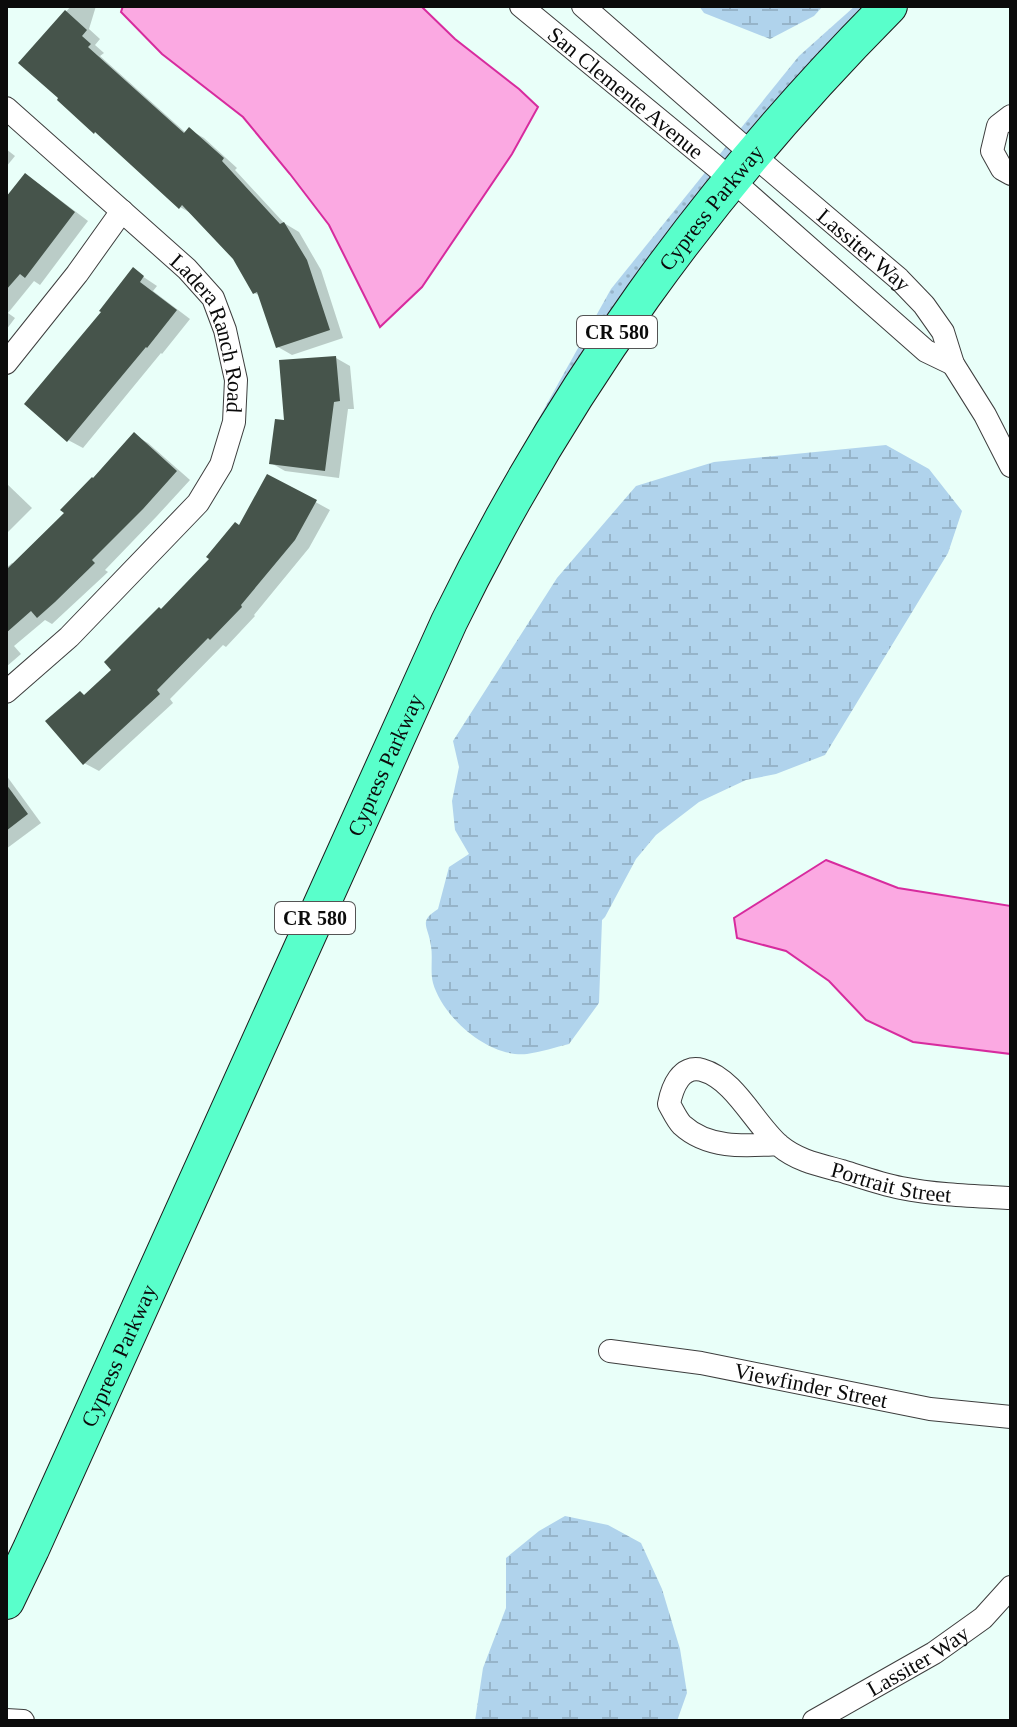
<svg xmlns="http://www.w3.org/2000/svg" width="1017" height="1727" viewBox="0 0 1017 1727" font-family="Georgia,serif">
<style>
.grass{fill:url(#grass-dots)}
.wetland{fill:url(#wetland-marsh)}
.water{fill:#fba9e2;stroke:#d72b9e;stroke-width:2}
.shadow{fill:#0003}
.building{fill:#46544b}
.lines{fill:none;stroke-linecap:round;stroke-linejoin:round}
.minor-casing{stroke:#3e3e3e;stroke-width:24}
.primary-casing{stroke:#1c1c1c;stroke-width:38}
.minor{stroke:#fff;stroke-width:22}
.primary{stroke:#59ffcb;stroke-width:36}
.labels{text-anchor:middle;stroke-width:8;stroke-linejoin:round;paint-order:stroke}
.shield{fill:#fff;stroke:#545454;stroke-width:2}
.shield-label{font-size:20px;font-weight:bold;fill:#0b0b0b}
.street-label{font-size:22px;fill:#0b0b0b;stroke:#fff}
</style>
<defs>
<pattern id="grass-dots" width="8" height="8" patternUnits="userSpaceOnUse" patternTransform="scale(2)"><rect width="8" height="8" fill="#b0d3ec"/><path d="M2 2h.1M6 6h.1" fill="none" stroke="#96b4c9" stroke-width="1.8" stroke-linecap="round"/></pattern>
<pattern id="wetland-marsh" width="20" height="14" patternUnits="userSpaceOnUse" patternTransform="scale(2)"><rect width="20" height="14" fill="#b0d3ec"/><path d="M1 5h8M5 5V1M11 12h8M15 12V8" fill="none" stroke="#96b4c9"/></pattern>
</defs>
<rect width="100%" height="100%" fill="#e9fff9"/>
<path class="grass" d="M 855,6 L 873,6 L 482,520 L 611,289 L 799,56 Z"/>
<g class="wetland">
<path d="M 699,6 L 823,6 L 814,16 L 770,39 L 704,13 Z"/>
<path d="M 886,445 L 929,469 L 962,511 L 948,553 L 825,755 L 776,774 L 746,780 L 699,802 L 656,835 L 636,859 L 605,917 L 602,920 L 599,1003 L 569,1044 C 556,1047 541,1052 527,1054 C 489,1058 443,1018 433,983 C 430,971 433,958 431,946 C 428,925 418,922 438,909 L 449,867 L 469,854 L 455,830 L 452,801 L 459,767 L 453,741 L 557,578 L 636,486 L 714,462 Z"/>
<path d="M 565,1516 L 608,1525 L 641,1543 L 662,1589 L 680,1649 L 687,1693 L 677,1721 L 475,1721 L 483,1668 L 506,1608 L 506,1558 L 539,1531 Z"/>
</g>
<g class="water">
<path d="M 123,6 L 421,6 L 455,39 L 519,89 L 538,107 L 512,154 L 422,287 L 380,327 L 329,225 L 290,174 L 243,117 L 162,54 L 121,12 Z"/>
<path d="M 826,860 L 898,888 L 1011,906 L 1011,1054 L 913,1042 L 866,1020 L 829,981 L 786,951 L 737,938 L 734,918 Z"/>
</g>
<g class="shadow">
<path d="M 71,6 L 96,6 L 89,29 L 100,39 L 95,45 L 104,53 L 100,56 L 186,133 L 190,130 L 204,138 L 237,168 L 235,170 L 284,223 L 299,232 L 321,270 L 343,338 L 292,355 L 278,347 L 261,296 L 254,293 L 234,258 L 194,215 L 180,207 L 21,63 Z"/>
<path d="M 6,149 L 15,156 L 6,167 Z"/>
<path d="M 25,176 L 39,184 L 88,221 L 40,285 L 34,281 L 8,313 L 15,318 L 6,330 L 6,201 Z"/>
<path d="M 133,270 L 157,286 L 153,291 L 190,319 L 162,354 L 161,353 L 83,448 L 68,440 L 103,312 Z"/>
<path d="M 336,358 L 350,366 L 354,409 L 348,409 L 339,478 L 285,471 L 271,463 L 286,422 Z"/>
<path d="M 134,435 L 148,443 L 190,480 L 157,516 L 105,570 L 108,572 L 52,624 L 45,620 L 14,646 L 21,654 L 6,667 L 6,568 L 12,563 L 15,564 L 67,513 Z"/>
<path d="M 268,476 L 330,510 L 309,548 L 254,615 L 255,616 L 226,647 L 223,645 L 170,699 L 173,703 L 99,771 L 84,763 L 85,696 L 114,670 L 162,611 L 240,527 Z"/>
<path d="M 6,483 L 32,508 L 6,534 Z"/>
<path d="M 6,775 L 41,823 L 6,849 Z"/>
</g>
<g class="building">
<path d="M 65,10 L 87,30 L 82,36 L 91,44 L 88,47 L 184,133 L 189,127 L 224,158 L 222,161 L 280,224 L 284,222 L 307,260 L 330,330 L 276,348 L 257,292 L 253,294 L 233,259 L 182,205 L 179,209 L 95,132 L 94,134 L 57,100 L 58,98 L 18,63 Z"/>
<path d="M 25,173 L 75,212 L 25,278 L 20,274 L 6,290 L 6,197 Z"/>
<path d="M 133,267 L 144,276 L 140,282 L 177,310 L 147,348 L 146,347 L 67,442 L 24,404 L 101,312 L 99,311 Z"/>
<path d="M 336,356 L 340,401 L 334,402 L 325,471 L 269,464 L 275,419 L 284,420 L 279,360 Z"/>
<path d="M 134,432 L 177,471 L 143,509 L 92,560 L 95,563 L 55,602 L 37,618 L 31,611 L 6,633 L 6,570 L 64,513 L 60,510 L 92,477 L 93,478 Z"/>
<path d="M 267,474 L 317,500 L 295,540 L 241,605 L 242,607 L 210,640 L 208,638 L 157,690 L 160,694 L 83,765 L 45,721 L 80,691 L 84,695 L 111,670 L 104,662 L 159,607 L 161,609 L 209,559 L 206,557 L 235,522 L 239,525 Z"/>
<path d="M 6,784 L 28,814 L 6,831 Z"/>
</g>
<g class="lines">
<g class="minor-casing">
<g id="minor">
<path id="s1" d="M 521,6 L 731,179 L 926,351 L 953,364"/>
<path id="s2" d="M 583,6 L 752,154 L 899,279 L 924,305 L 943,332 L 953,364 L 985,415 L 1011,466"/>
<path id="s3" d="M 6,108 L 187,269 L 213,298 L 225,330 L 236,380 L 234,422 L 221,465 L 198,503 L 69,637 L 6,692"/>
<path d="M 1011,116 L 998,126 L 992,151 L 1002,169 L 1011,174"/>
<path d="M 6,363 L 77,274 L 122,211"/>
<path id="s4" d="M 778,1144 C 745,1146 708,1149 682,1125 C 677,1120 673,1111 669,1104 C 672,1088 681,1064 702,1070 C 735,1079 755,1125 780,1146 C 798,1161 820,1165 842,1171 C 861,1177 881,1184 901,1188 C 937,1195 974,1196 1011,1198"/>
<path id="s5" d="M 610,1351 L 701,1363 L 930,1409 L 1011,1417"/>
<path d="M 6,1720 L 23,1721"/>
<path id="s6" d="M 814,1721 L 934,1653 L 983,1618 L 1011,1587"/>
</g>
</g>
<g class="primary-casing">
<g id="primary">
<path id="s7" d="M 6,1601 L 31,1549 L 449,622 C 563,389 706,190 889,6"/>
</g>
</g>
<use href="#minor" class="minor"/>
<use href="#primary" class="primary"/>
</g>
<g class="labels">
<g class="shield">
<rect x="577" y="316" width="80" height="32" rx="6"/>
<rect x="275" y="902" width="80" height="32" rx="6"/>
</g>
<g class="shield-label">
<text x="617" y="339">CR 580</text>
<text x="315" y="925">CR 580</text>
</g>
<g class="street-label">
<text dy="8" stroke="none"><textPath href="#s1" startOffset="136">San Clemente Avenue</textPath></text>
<text dy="8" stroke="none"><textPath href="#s7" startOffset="1566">Cypress Parkway</textPath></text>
<text dy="8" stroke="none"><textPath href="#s2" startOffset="372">Lassiter Way</textPath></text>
<text dy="8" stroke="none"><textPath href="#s3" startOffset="312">Ladera Ranch Road</textPath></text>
<text dy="8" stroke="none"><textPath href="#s7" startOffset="918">Cypress Parkway</textPath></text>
<text dy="8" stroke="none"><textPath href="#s4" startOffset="408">Portrait Street</textPath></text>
<text dy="8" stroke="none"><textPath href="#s7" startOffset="270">Cypress Parkway</textPath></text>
<text dy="8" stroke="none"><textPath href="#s5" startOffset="204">Viewfinder Street</textPath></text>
<text dy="8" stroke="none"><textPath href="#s6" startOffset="120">Lassiter Way</textPath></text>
</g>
</g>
<rect width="1017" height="1727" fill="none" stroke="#0b0b0b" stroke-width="16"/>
</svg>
